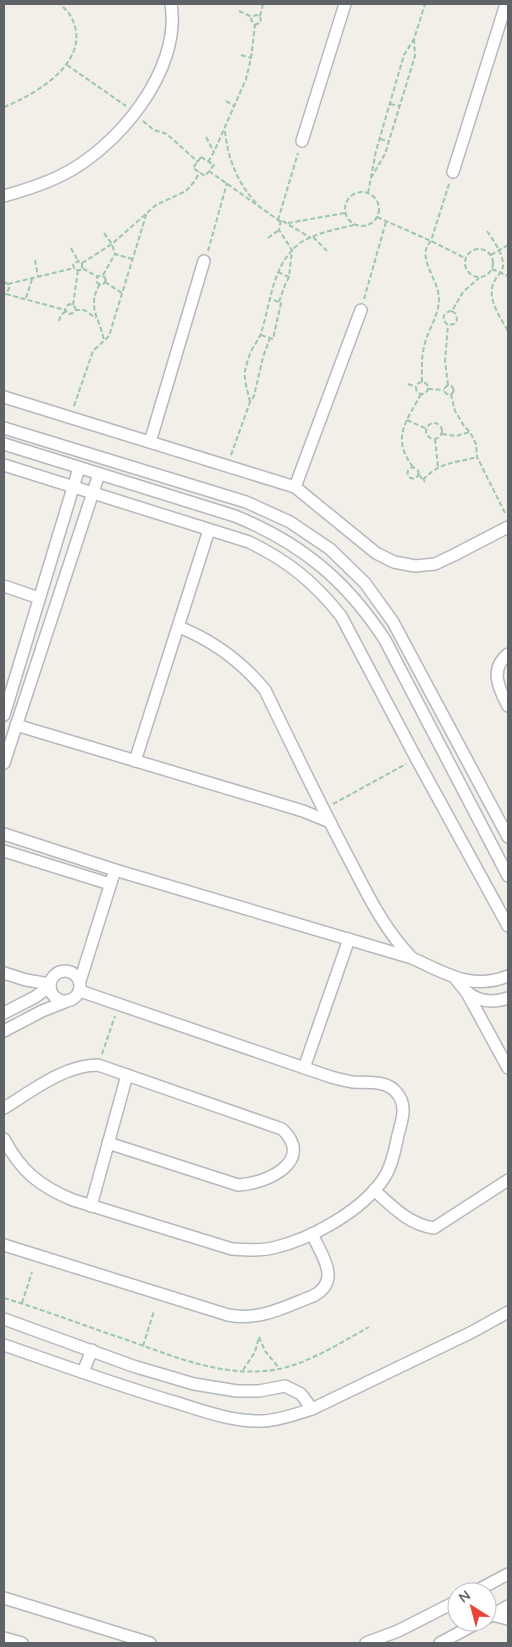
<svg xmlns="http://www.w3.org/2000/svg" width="512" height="1647" viewBox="0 0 512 1647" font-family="Quicksand,sans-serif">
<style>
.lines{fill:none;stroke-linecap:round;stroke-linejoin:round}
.minor-casing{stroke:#b5b8bc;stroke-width:14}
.path{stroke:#9cc7a9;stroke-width:2;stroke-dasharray:5 2.5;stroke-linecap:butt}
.minor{stroke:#fff;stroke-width:11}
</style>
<rect width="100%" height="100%" fill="#f1efe8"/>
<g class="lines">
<g class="minor-casing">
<g id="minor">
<path d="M 302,141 L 345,4"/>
<path d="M 453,172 L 506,4"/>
<path d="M 4,196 C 22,191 41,185 58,177 C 116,150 182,71 171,4"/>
<path d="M 4,397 L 295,487 L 376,553 L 394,562 L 415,566 L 435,564 L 454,555 L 508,527"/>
<path d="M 4,428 L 246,502 L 290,522 L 330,549 L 365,583 L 393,622 L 508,837"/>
<path d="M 150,442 L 204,261"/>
<path d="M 4,444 L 235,516 C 301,543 346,580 385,640 L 508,876"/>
<path d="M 4,465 L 249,542 C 288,561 314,582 341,616 L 416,758 L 508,926"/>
<path d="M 295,487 L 361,310"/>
<path d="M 4,586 L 39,598"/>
<path d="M 179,627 C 214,641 241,661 265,690 C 292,746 319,802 348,857 C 367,893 383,928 411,957"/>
<path d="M 508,654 C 489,669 499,689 508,706"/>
<path d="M 4,715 L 79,468"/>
<path d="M 16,725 L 303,811 L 330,822"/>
<path d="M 135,761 L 209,530"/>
<path d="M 4,763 L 99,474"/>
<path d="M 4,834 L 115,870 L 412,958 C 445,973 472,991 508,976"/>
<path d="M 4,851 L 110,884"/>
<circle cx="65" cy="986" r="15"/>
<path d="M 4,973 L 26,980 L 50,984"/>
<path d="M 455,978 L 467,993 L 508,1068"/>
<path d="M 80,981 L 115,870"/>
<path d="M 466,991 C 478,1002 493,1003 508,998"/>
<path d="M 4,1013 L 35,997 L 49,987"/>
<path d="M 4,1031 L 42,1011 L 65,1002"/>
<path d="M 304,1068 L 349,939"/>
<path d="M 4,1108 C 32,1091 64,1065 98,1065 L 282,1129 C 316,1161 266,1184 238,1185 L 108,1143"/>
<path d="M 4,1139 C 21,1171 39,1186 73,1200 L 232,1249 C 246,1250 259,1251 273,1248 C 311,1239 362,1211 384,1178 C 392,1166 395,1149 398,1135 C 402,1120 408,1105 396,1092 C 386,1080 368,1083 353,1082 C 346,1081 339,1079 331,1077 L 80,991"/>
<path d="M 374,1190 C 393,1207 408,1224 434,1228 L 508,1180"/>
<path d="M 91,1206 L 127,1075"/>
<path d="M 4,1245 L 228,1315 C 260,1321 284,1307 313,1296 C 342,1281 322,1256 312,1234"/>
<path d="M 4,1319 L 133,1366 L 194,1384 L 237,1391 L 259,1391 L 285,1386 L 301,1394 L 312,1409"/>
<path d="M 4,1345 C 62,1365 119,1386 178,1403 C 206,1412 234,1422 264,1421 C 280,1420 296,1414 312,1409 L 472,1332 L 508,1312"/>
<path d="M 83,1372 L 92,1350"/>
<path d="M 474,1592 L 508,1574"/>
<path d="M 4,1598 L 150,1643"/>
<path d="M 492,1615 L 508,1619"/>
<path d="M 487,1618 L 508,1606"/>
<path d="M 4,1638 L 22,1643"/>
<path d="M 366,1643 L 398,1631 L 457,1601"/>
<path d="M 440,1643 L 479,1622"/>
</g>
</g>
<g class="path">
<path d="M 239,11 L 252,17"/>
<path d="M 260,16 L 263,4"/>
<path d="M 241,55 L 251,58"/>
<path d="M 67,65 L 126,106"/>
<path d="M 226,101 L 234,106"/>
<path d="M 390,104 L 399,106"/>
<path d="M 4,107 C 37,94 96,59 70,15 C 68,11 63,7 60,4"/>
<path d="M 143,121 L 154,130 L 167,134 L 198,162"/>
<path d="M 225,131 C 228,159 237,182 256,203"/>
<path d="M 206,137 L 214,152"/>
<path d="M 380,139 L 388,141"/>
<path d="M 201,157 L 214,165 L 205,176 L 193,168 Z"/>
<path d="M 208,162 L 214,152 L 246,79 L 251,58 L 255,25 L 251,20 L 252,17 L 256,15 L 260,16 L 261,22 L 255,25"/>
<path d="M 209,171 L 281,222"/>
<path d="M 371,178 L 385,154 L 415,56 L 414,39"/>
<circle cx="362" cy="209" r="17"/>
<path d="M 368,193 L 376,151 L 404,55 L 414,39 L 425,4"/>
<path d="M 377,217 L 431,241 L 465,258"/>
<path d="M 278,220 L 298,153"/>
<path d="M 288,223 L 345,213"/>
<path d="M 487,231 C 493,240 502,252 503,263 C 504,271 499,273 495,280 C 485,297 500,317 508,331"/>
<path d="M 104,233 L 112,244 L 115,254 L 132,259"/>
<path d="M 313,237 L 327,251"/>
<path d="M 268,238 L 279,230"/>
<path d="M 71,248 L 78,261"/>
<circle cx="479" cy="263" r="14"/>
<path d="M 208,251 L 227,183"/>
<path d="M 491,255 L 508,245"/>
<path d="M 35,260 L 38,277"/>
<path d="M 82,263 L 112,244 L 156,205 L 186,191 L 194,182 L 200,172"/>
<path d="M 82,268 L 82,263 L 78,261 L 73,265 L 75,270 L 80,270 L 82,268 L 98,277"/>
<path d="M 492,269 L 508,276"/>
<path d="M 278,272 L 289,277"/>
<path d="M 103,275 L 115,254"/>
<circle cx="101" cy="280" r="4.5"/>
<path d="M 4,282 L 8,284 L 9,289 L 4,295"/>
<path d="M 105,282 L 122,293"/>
<path d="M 8,284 L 74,268"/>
<path d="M 100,284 C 86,307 100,318 104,341"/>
<path d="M 6,294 L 65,310"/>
<path d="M 26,298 L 32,279"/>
<path d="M 364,299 L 386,222"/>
<path d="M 279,302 L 285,285 L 289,277 L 292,250 L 279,230 L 281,220 L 311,238"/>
<path d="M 73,305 L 78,270"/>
<path d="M 76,310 L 75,307 L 70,304 L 68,305 L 65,310 L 69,314 L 73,313 L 76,310 L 84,310 L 96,318"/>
<path d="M 452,311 L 456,314 L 457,320 L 454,324 L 448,325 C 441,320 442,312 452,311 L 463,292 L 479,278"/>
<path d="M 59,321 L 61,315 L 66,311"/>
<path d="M 261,335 L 273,339 L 281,303 L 269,298"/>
<circle cx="422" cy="388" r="6"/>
<path d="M 422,382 C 422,369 421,356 425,343 C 429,328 439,315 439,299 C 439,279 415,257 431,241 L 449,184"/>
<path d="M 408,384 L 416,387"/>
<path d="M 448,385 L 445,361 L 448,325"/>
<circle cx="449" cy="390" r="4.5"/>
<path d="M 428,389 L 444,390"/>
<path d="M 451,394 L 455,411 L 464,426 L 470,432 L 476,444 L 477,457 L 506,515"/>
<path d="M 250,402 C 248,392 244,381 245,371 C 247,362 250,351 256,343 C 258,339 260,337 261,333 C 271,303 272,264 300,243 C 315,233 337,229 354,225"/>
<path d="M 74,406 L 93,351 L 109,336 L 147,212"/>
<path d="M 407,420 L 427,429"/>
<circle cx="434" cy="431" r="8"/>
<path d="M 442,434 L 456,436 L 470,432"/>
<path d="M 435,439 L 438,467"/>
<path d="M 231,455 L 250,402 L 254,396 L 263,357 L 270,338"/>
<path d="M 413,467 C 391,438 406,422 421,394"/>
<circle cx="413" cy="473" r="5.5"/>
<path d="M 419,475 L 425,482"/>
<path d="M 423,480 C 439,462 455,463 477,457"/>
<path d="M 333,804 L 406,764"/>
<path d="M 102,1054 L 115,1016"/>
<path d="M 4,1298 C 47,1311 88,1327 130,1341 C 178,1358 227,1379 279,1369 C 311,1362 340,1343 369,1327"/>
<path d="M 22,1303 L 32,1272"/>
<path d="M 259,1337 L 265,1351 L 279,1368"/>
<path d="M 143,1346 L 154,1311"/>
<path d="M 243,1370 L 255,1352 L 259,1337"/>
</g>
<use href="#minor" class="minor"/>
</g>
<rect width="512" height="1647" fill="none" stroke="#5f6368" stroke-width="10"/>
<g transform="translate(472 1607) rotate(324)"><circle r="24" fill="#ffffff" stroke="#bfc1c3"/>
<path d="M0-4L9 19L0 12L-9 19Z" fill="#ea4335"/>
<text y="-8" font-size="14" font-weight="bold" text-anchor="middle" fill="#5f6368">N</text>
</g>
</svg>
